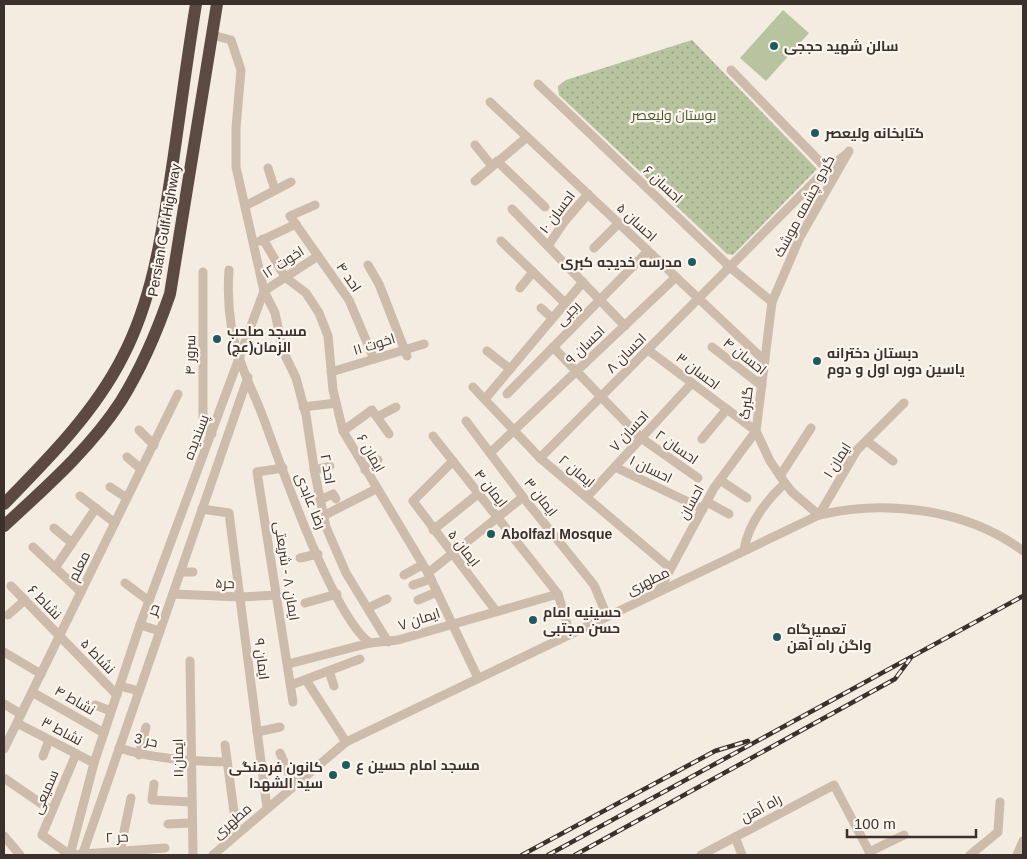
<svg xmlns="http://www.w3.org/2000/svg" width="1027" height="859" viewBox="0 0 1027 859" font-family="Arial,Cairo,sans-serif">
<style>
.green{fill:url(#green-dots)}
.pitch{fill:#b8c4a0}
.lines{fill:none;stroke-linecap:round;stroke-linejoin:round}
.minor{stroke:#cdbbac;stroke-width:9}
.highway{stroke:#5c4a42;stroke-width:12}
.rail-casing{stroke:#3b302b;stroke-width:4.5}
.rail{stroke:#fbf5ee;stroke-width:2.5;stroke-dasharray:8;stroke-linecap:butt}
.poi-dot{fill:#1f5a5e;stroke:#fbf5ee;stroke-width:2}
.labels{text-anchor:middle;stroke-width:4.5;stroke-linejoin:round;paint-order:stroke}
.poi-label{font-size:14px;font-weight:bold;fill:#3b302b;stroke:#fbf5ee;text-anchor:start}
.park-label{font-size:14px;fill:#4a5a2e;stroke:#fbf5ee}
.street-label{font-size:14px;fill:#3b302b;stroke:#fbf5ee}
</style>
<defs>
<pattern id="green-dots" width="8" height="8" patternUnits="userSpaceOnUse" patternTransform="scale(1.25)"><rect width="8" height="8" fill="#b8c4a0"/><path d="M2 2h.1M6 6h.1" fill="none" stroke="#97a083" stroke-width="1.8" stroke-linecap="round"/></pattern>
</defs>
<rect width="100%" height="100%" fill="#f4ebe1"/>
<path class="green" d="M 692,40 L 817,169 L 733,255 L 727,254 L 559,95 L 558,86 L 566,80 Z"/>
<path class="pitch" d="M 783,10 L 809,33 L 766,81 L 740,58 Z"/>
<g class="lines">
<g class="minor">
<path d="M 731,70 L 827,169"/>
<path d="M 538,84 L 731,268 L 772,302"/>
<path d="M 490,102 L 765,361"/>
<path d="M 475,145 L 492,166"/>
<path d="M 849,151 L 800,237 L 772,302 L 756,431 L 770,461 L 785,483 L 792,492 L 819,515 L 857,450 L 904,403"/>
<path d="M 497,161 L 545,207"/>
<path d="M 268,168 L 275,190"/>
<path d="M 475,181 L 527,137"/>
<path d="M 315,205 L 290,216 L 349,300 L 374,359"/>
<path d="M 245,206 L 291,182"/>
<path d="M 512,209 L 625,326"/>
<path d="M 263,239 L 285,277 L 306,293 L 319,313 L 328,336 L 333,390 L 343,431 L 428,573 L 478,678"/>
<path d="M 260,241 L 296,224"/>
<path d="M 501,241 L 565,303"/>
<path d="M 548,246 L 564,222 L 588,194"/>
<path d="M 594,248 L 619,223"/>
<path d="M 368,265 L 379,284 L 407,356"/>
<path d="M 229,270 C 227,299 230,332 240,360 C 246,379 256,398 263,417 C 281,465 333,617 370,643"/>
<path d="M 203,272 L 203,424 L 212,434"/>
<path d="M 520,288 L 533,272"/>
<path d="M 264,291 L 275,313 L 283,351 L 296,378 L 306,415 L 315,474 L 326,527 L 346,573 L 388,642"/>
<path d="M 264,291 L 318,256"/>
<path d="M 541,308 L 552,318"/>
<path d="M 553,347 L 641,438 L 698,478"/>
<path d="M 712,347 L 762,386"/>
<path d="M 648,350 L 756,431 L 714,488 L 658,592"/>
<path d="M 487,351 L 510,369"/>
<path d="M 331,372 L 424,344"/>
<path d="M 473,387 L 540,458 L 670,568"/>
<path d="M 507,394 L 648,251"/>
<path d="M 485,399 L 583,282"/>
<path d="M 303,407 L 336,403"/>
<path d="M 377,417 L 396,407"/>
<path d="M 466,421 L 523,497 L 594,585 L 607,616"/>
<path d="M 139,430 L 154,445"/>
<path d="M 343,431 L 372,410 L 389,434"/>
<path d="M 433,436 L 558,594 L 570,634"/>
<path d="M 702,439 L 727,409"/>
<path d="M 867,441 L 893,461"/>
<path d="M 490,453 L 676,277"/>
<path d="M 127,457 L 141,469"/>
<path d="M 540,458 L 827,169 L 845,155"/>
<path d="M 453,461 L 413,501 L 496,611"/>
<path d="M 615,467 L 703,509"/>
<path d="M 283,468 L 257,472 L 293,702"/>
<path d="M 314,470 L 330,466"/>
<path d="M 365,470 L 378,460"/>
<path d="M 780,476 L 811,428"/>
<path d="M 720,480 L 747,498"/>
<path d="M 110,487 L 127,498"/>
<path d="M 80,496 L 115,523"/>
<path d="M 587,497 L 692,383"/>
<path d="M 320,500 L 333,494 L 336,499"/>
<path d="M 707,502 L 729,514"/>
<path d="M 202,509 L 229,513 L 267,808"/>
<path d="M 323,516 L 376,489"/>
<path d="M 54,528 L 72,543"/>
<path d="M 433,530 L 478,494"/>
<path d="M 33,547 L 81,592"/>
<path d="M 744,550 C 748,524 766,501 785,483"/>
<path d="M 300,558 L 318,554"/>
<path d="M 55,568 L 96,508"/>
<path d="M 181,572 L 193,572"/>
<path d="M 428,573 L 523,497"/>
<path d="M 404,575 L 422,565"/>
<path d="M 125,583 L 149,601"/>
<path d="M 413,585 L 431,579"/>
<path d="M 11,586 L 117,695"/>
<path d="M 173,594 L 240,597 L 277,595"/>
<path d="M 418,600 L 437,592"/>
<path d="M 305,603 L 337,594"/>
<path d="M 368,608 L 387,599"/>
<path d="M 8,615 L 25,600"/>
<path d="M 140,625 L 160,631"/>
<path d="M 4,652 L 41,674"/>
<path d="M 190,661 L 193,855"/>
<path d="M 288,664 L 370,643 L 398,640 L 558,594"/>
<path d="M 329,671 L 334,686"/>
<path d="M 306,680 L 346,742"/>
<path d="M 291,685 L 360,659"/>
<path d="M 120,686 L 139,691"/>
<path d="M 32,692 L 104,733"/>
<path d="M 4,704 L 21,714"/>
<path d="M 95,705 L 111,711"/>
<path d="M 17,723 L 94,763"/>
<path d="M 257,732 L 280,727"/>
<path d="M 225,745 L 237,834"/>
<path d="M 119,748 C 154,759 190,761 227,762"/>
<path d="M 4,749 L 178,394"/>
<path d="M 280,753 L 294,785"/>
<path d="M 76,754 L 42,835 L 70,855 L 165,848"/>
<path d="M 139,755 L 146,727"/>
<path d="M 43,756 L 49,740"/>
<path d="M 4,778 L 52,811"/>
<path d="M 154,784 L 152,800 L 192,802"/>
<path d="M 168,824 L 192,823"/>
<path d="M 4,836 L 20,855"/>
<path d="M 735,837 L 742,855"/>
<path d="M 120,851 L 131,798"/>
<path d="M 869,852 L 904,835"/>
<path d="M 83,853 L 248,377"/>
<path d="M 70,855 L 94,763 L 140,625 L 264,291 L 236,167 L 236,128 L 241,70 L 231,40 L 212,35"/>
<path d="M 213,855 L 346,742 L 819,515 C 886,499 968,509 1023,551"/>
<path d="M 701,855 L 834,785 L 871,855"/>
<path d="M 970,855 L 998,832 L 1000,802"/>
<path d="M 1017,855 L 1023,841"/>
</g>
<g class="highway">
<path d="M 4,504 C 47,460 94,413 122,358 C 153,299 162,233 172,168 C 180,114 187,59 196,4"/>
<path d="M 4,526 C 45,488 90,449 121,401 C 142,367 157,332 170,294 L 217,4"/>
</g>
<g class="rail-casing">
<g id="rail">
<path d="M 522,855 L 715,751 L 748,741"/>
<path d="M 548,855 L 1023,596"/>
<path d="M 575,855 L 895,679 L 910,659"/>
</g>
</g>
<use href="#rail" class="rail"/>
</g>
<g class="poi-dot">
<circle cx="774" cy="46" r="5"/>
<circle cx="815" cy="133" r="5"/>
<circle cx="692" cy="262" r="5"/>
<circle cx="217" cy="339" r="5"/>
<circle cx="817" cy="361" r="5"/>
<circle cx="491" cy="534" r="5"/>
<circle cx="533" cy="620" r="5"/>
<circle cx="777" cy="637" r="5"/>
<circle cx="346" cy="765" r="5"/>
<circle cx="333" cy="775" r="5"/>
</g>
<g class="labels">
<g class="poi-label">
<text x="784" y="51">سالن شهید حججی</text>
<text x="825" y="138">کتابخانه ولیعصر</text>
<text x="682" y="267" text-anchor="end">مدرسه خدیجه کبری</text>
<text x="227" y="336">مسجد صاحب<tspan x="227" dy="16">الزمان(عج)</tspan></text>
<text x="827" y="358">دبستان دخترانه<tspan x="827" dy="16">یاسین دوره اول و دوم</tspan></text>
<text x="501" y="539">Abolfazl Mosque</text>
<text x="543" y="617">حسینیه امام<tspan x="543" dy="16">حسن مجتبی</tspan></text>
<text x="787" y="634">تعمیرگاه<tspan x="787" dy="16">واگن راه آهن</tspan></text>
<text x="356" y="770">مسجد امام حسین ع</text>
<text x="323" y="772" text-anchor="end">کانون فرهنگی<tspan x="323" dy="16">سید الشهدا</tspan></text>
</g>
<g class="park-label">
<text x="674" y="120">بوستان ولیعصر</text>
</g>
<g class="street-label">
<text transform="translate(663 184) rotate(43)" y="5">احسان ۶</text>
<text transform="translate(804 206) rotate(-62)" y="5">گردو چشمه موشک</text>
<text transform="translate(557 212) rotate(-53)" y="5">احسان ۱۰</text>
<text transform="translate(637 222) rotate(43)" y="5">احسان ۵</text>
<text transform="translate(164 230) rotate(-80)" y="5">Persian Gulf Highway</text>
<text transform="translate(283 262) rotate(-33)" y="5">اخوت ۱۲</text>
<text transform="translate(349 277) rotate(56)" y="5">احد ۴</text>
<text transform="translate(568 313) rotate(-45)" y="5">رجبی</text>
<text transform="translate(374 344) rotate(-17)" y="5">اخوت ۱۱</text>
<text transform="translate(585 345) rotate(-44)" y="5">احسان ۹</text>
<text transform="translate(626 353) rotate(-45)" y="5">احسان ۸</text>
<text transform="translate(190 355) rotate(-89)" y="5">سرور ۴</text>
<text transform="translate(745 356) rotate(38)" y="5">احسان ۴</text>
<text transform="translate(698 371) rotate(37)" y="5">احسان ۳</text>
<text transform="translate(746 403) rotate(-83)" y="5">گلبرگ</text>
<text transform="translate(629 431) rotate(-47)" y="5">احسان ۷</text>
<text transform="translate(196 437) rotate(-69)" y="5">پسندیده</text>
<text transform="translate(677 447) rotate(35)" y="5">احسان ۲</text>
<text transform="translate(371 453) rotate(60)" y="5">ایمان ۶</text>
<text transform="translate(837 460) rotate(-58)" y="5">ایمان ۱</text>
<text transform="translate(328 469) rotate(80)" y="5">احد ۲</text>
<text transform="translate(651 469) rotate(26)" y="5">احسان ۱</text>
<text transform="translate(577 471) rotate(40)" y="5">ایمان ۲</text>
<text transform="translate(491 488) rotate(52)" y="5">ایمان ۴</text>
<text transform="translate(541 497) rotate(52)" y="5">ایمان ۳</text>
<text transform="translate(311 501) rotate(68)" y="5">رضا عابدی</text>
<text transform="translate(691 502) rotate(-61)" y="5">احسان</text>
<text transform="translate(464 548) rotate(52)" y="5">ایمان ۵</text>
<text transform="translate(79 566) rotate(-64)" y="5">معلم</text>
<text transform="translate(287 571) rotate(81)" y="5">ایمان ۸ - شریعتی</text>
<text transform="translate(648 581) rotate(-26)" y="5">مطهری</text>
<text transform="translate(225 583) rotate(2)" y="5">حر۵</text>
<text transform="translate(45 602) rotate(46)" y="5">نشاط ۶</text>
<text transform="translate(153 610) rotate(-71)" y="5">حر</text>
<text transform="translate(419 619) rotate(-18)" y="5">ایمان ۷</text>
<text transform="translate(98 656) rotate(46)" y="5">نشاط ۵</text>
<text transform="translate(262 659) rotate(83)" y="5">ایمان ۹</text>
<text transform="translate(75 700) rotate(30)" y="5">نشاط ۴</text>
<text transform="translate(62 731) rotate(28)" y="5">نشاط ۳</text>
<text transform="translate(146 740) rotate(12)" y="5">حر 3</text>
<text transform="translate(178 758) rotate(-91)" y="5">ایمان۱۱</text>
<text transform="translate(45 792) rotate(-67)" y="5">سمیعی</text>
<text transform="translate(761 808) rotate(-28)" y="5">راه آهن</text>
<text transform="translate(232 821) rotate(-41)" y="5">مطهری</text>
<text transform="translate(117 837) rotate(-3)" y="5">حر ۲</text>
</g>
</g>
<rect width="1027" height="859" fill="none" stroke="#3b302b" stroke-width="10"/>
<path d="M847 829v8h129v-8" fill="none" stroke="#3b302b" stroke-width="2.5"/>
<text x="854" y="829" font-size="15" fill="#3b302b" stroke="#fbf5ee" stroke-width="4" paint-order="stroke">100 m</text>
</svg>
